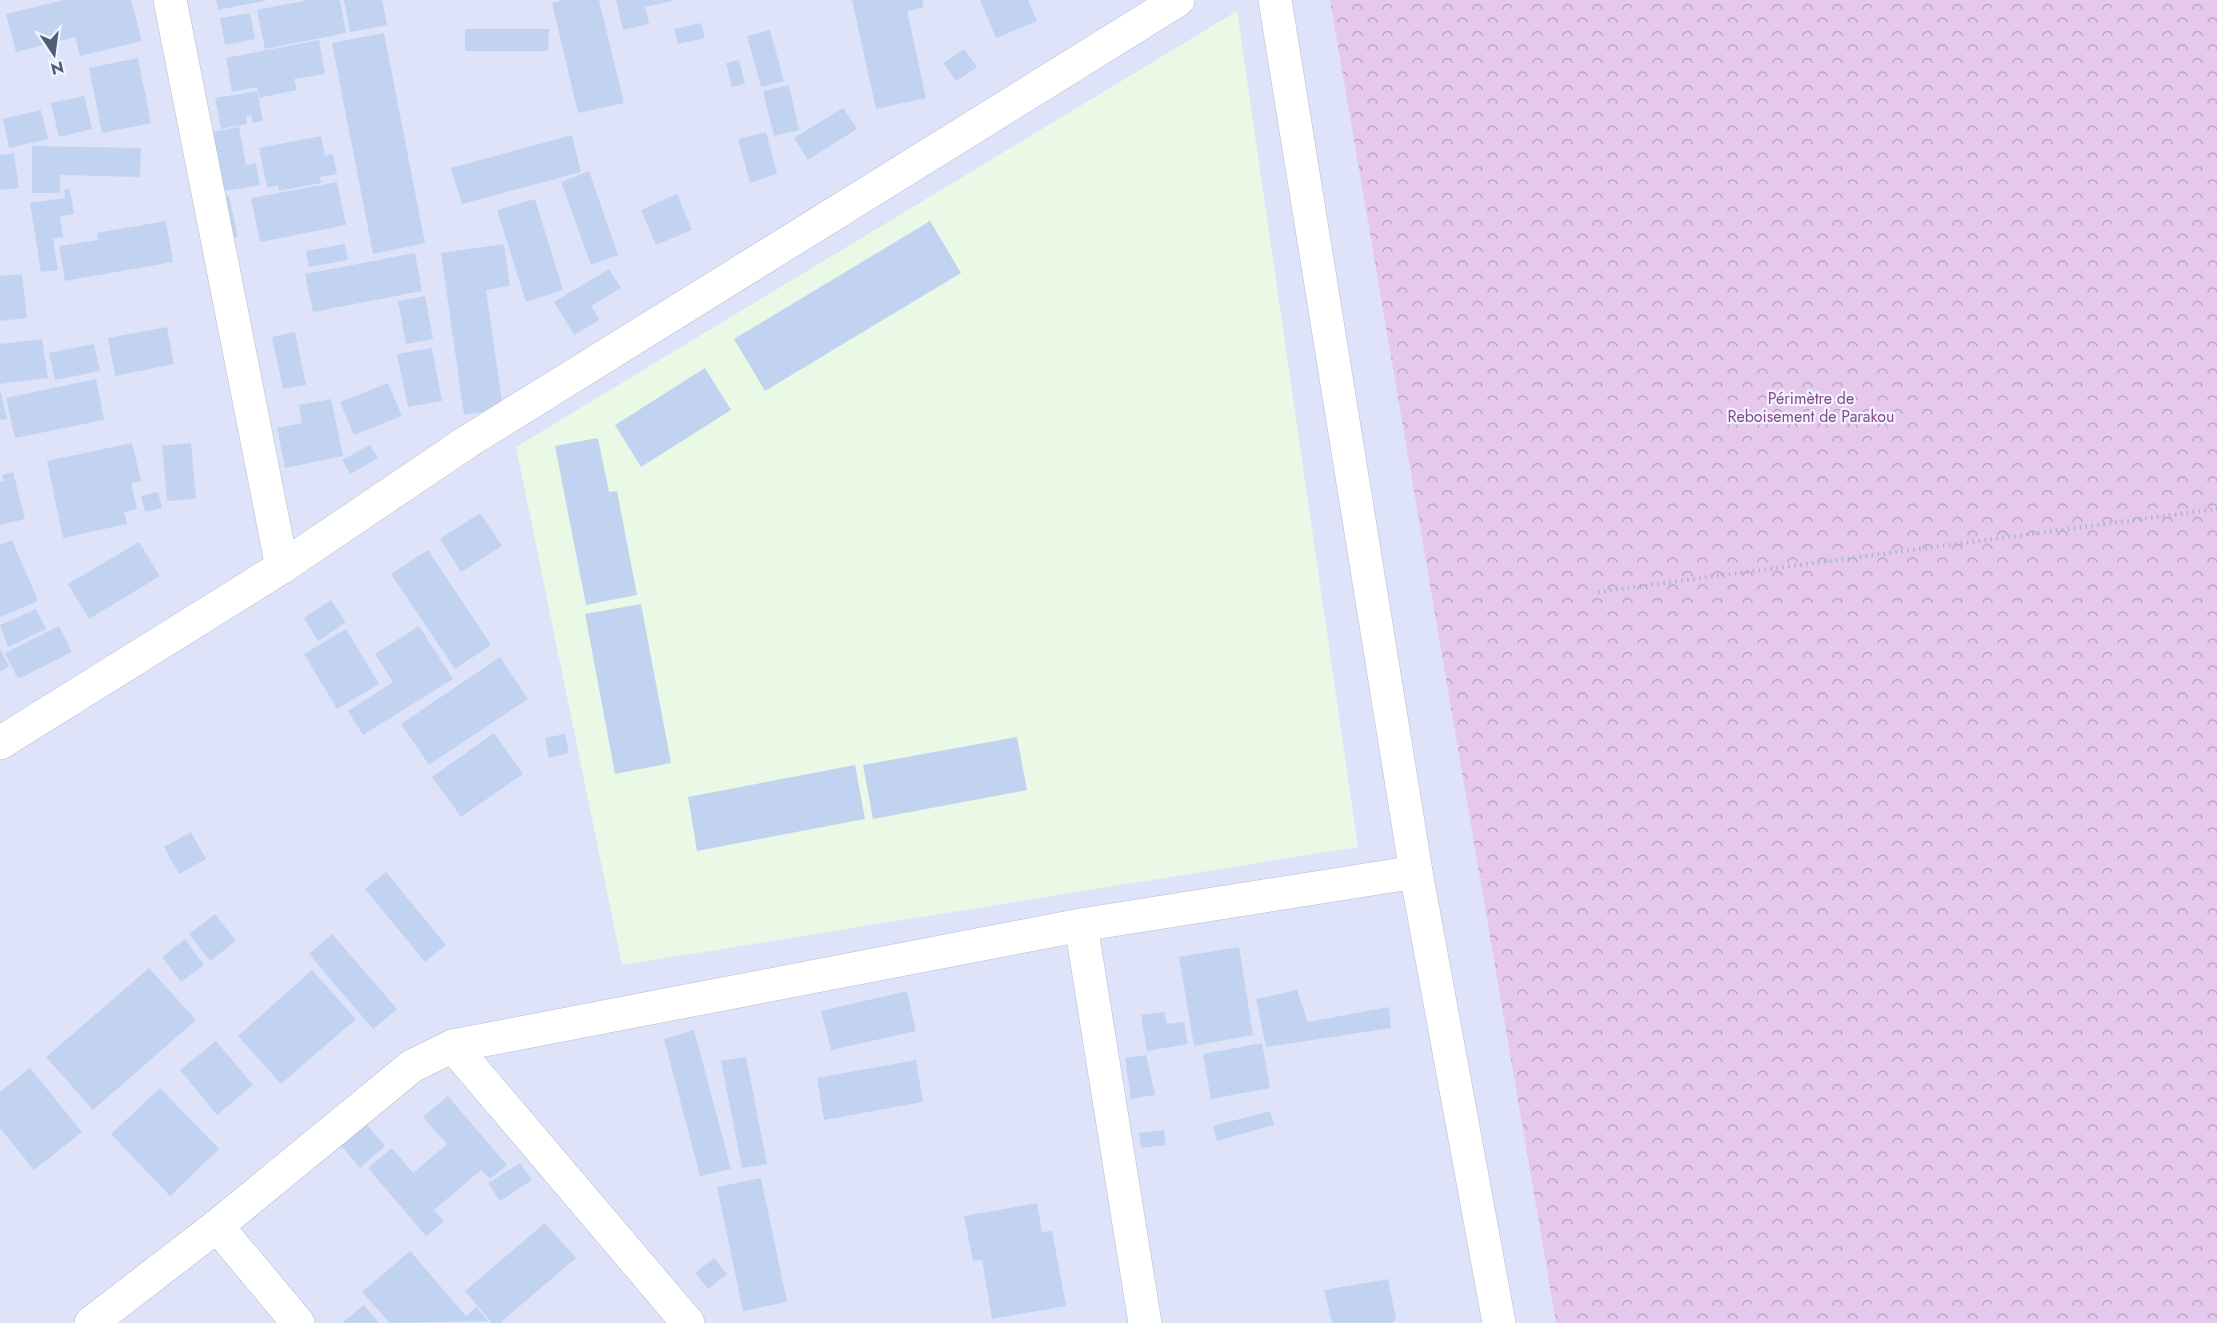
<svg xmlns="http://www.w3.org/2000/svg" width="2217" height="1323" viewBox="0 0 2217 1323" font-family="Jost,sans-serif">
<style>
.residential{fill:#dee3f9}
.education{fill:#e9f9e6}
.forest{fill:url(#forest-crowns)}
.building{fill:#c2d3f2}
.lines{fill:none;stroke-linecap:round;stroke-linejoin:round}
.minor-casing{stroke:#b2bbd2;stroke-width:34}
.path{stroke:#a4b7d7;stroke-width:4;stroke-dasharray:1.5 4.5;stroke-linecap:butt}
.minor{stroke:#fff;stroke-width:33}
.labels{text-anchor:middle;stroke-width:4.5;stroke-linejoin:round;paint-order:stroke}
.park-label{font-size:16px;fill:#864a89;stroke:#f1f3ff}
</style>
<defs>
<pattern id="forest-crowns" width="20" height="18" patternUnits="userSpaceOnUse" patternTransform="scale(1.5)"><rect width="20" height="18" fill="#e5c8eb"/><path d="M2 6a3 3 0 1 1 6 0M12 15a3 3 0 1 1 6 0" fill="none" stroke="#bca6c3"/></pattern>
</defs>
<rect width="100%" height="100%" fill="#eaedfc"/>
<path class="residential" d="M 0,0 L 1330,0 L 1556,1323 L 0,1323 Z"/>
<path class="education" d="M 1237,11 L 1358,847 L 622,965 L 516,447 Z"/>
<path class="forest" d="M 1330,0 L 2217,0 L 2217,1323 L 1556,1323 Z"/>
<g class="building">
<path d="M 64,0 L 131,0 L 142,41 L 80,56 L 75,37 L 16,52 L 6,14 Z"/>
<path d="M 216,0 L 264,0 L 264,1 L 218,10 Z"/>
<path d="M 308,0 L 340,0 L 346,33 L 265,49 L 257,10 Z"/>
<path d="M 344,0 L 382,0 L 387,25 L 350,32 Z"/>
<path d="M 563,0 L 599,0 L 624,103 L 578,113 L 552,3 Z"/>
<path d="M 616,0 L 672,0 L 672,1 L 645,7 L 649,24 L 623,30 Z"/>
<path d="M 852,0 L 922,0 L 924,7 L 907,11 L 926,98 L 876,109 Z"/>
<path d="M 980,0 L 1028,0 L 1037,21 L 996,38 Z"/>
<path d="M 250,13 L 255,39 L 225,45 L 220,18 Z"/>
<path d="M 701,23 L 705,38 L 678,44 L 674,29 Z"/>
<path d="M 465,29 L 549,29 L 548,51 L 465,51 Z"/>
<path d="M 770,30 L 784,81 L 761,87 L 747,36 Z"/>
<path d="M 384,33 L 425,243 L 373,254 L 332,43 Z"/>
<path d="M 319,40 L 325,74 L 294,79 L 297,90 L 259,98 L 257,87 L 232,92 L 226,58 Z"/>
<path d="M 964,49 L 977,67 L 956,81 L 943,63 Z"/>
<path d="M 138,58 L 151,123 L 102,133 L 89,68 Z"/>
<path d="M 739,60 L 745,84 L 732,87 L 726,63 Z"/>
<path d="M 789,85 L 799,130 L 774,136 L 763,91 Z"/>
<path d="M 257,91 L 263,121 L 253,123 L 251,115 L 246,116 L 247,124 L 221,129 L 215,98 Z"/>
<path d="M 84,96 L 92,129 L 59,137 L 51,103 Z"/>
<path d="M 843,108 L 857,129 L 808,160 L 794,138 Z"/>
<path d="M 41,110 L 48,139 L 9,148 L 3,119 Z"/>
<path d="M 239,127 L 246,165 L 256,163 L 260,185 L 218,192 L 207,133 Z"/>
<path d="M 766,132 L 777,174 L 750,183 L 738,139 Z"/>
<path d="M 572,135 L 581,172 L 462,204 L 451,168 Z"/>
<path d="M 321,136 L 325,156 L 333,154 L 337,174 L 320,177 L 321,183 L 279,191 L 278,185 L 267,188 L 259,148 Z"/>
<path d="M 32,146 L 141,148 L 140,177 L 60,175 L 60,193 L 32,193 Z"/>
<path d="M 14,153 L 19,188 L 0,190 L 0,155 Z"/>
<path d="M 589,171 L 618,255 L 591,265 L 561,182 Z"/>
<path d="M 337,182 L 346,225 L 260,242 L 251,198 Z"/>
<path d="M 70,189 L 74,214 L 60,216 L 63,237 L 53,239 L 58,270 L 41,272 L 30,203 L 65,198 L 64,190 Z"/>
<path d="M 677,194 L 692,230 L 656,245 L 641,210 Z"/>
<path d="M 229,196 L 238,237 L 226,240 L 218,198 Z"/>
<path d="M 535,199 L 563,290 L 526,302 L 497,210 Z"/>
<path d="M 166,221 L 173,262 L 65,281 L 59,246 L 98,240 L 97,233 Z"/>
<path d="M 930,221 L 961,273 L 765,391 L 734,339 Z"/>
<path d="M 345,244 L 348,260 L 309,267 L 306,251 Z"/>
<path d="M 504,244 L 510,286 L 486,290 L 503,409 L 464,415 L 441,253 Z"/>
<path d="M 415,253 L 422,291 L 313,312 L 305,274 Z"/>
<path d="M 609,269 L 621,288 L 591,306 L 599,320 L 574,335 L 554,302 Z"/>
<path d="M 22,274 L 27,318 L 0,321 L 0,276 Z"/>
<path d="M 425,296 L 433,339 L 406,344 L 398,301 Z"/>
<path d="M 167,327 L 174,364 L 115,376 L 108,338 Z"/>
<path d="M 295,332 L 306,385 L 283,389 L 272,337 Z"/>
<path d="M 42,339 L 48,378 L 0,384 L 0,344 Z"/>
<path d="M 94,344 L 100,371 L 55,380 L 49,353 Z"/>
<path d="M 432,348 L 442,401 L 408,407 L 397,354 Z"/>
<path d="M 705,368 L 731,410 L 641,467 L 615,425 Z"/>
<path d="M 96,379 L 104,420 L 15,438 L 6,398 Z"/>
<path d="M 388,383 L 402,416 L 354,435 L 340,402 Z"/>
<path d="M 0,388 L 7,419 L 0,420 Z"/>
<path d="M 331,399 L 343,456 L 285,468 L 277,428 L 302,423 L 299,405 Z"/>
<path d="M 598,438 L 609,492 L 617,491 L 637,595 L 586,605 L 555,446 Z"/>
<path d="M 132,443 L 141,481 L 131,483 L 137,509 L 124,512 L 127,524 L 63,538 L 47,461 Z"/>
<path d="M 191,443 L 196,499 L 167,501 L 162,446 Z"/>
<path d="M 370,445 L 378,458 L 350,474 L 342,460 Z"/>
<path d="M 13,472 L 25,519 L 0,525 L 0,482 L 4,481 L 2,475 Z"/>
<path d="M 158,492 L 162,508 L 145,512 L 141,496 Z"/>
<path d="M 480,513 L 502,546 L 461,572 L 440,539 Z"/>
<path d="M 12,540 L 38,601 L 0,617 L 0,545 Z"/>
<path d="M 139,542 L 160,576 L 89,619 L 68,584 Z"/>
<path d="M 428,550 L 491,645 L 455,669 L 391,574 Z"/>
<path d="M 331,600 L 346,622 L 318,641 L 304,618 Z"/>
<path d="M 641,604 L 671,763 L 615,774 L 585,614 Z"/>
<path d="M 36,609 L 46,629 L 8,647 L 0,625 Z"/>
<path d="M 59,626 L 72,652 L 18,679 L 5,653 Z"/>
<path d="M 419,626 L 453,679 L 363,735 L 348,711 L 393,682 L 375,654 Z"/>
<path d="M 346,629 L 379,684 L 337,709 L 304,654 Z"/>
<path d="M 0,649 L 9,666 L 0,672 Z"/>
<path d="M 500,657 L 528,699 L 429,765 L 401,724 Z"/>
<path d="M 494,733 L 523,774 L 461,817 L 432,777 Z"/>
<path d="M 565,734 L 569,753 L 549,758 L 545,738 Z"/>
<path d="M 1017,737 L 1027,790 L 873,819 L 863,765 Z"/>
<path d="M 855,765 L 865,819 L 697,851 L 688,797 Z"/>
<path d="M 191,832 L 206,859 L 179,874 L 164,847 Z"/>
<path d="M 386,872 L 446,945 L 425,962 L 365,889 Z"/>
<path d="M 215,914 L 236,941 L 210,961 L 189,934 Z"/>
<path d="M 332,934 L 397,1009 L 373,1029 L 309,954 Z"/>
<path d="M 185,939 L 204,965 L 181,982 L 162,957 Z"/>
<path d="M 1239,947 L 1253,1035 L 1194,1046 L 1179,957 Z"/>
<path d="M 149,968 L 196,1020 L 93,1110 L 46,1057 Z"/>
<path d="M 312,970 L 356,1019 L 281,1084 L 238,1036 Z"/>
<path d="M 1297,990 L 1308,1022 L 1389,1007 L 1391,1028 L 1266,1047 L 1256,999 Z"/>
<path d="M 907,991 L 916,1031 L 831,1050 L 821,1011 Z"/>
<path d="M 1164,1012 L 1167,1024 L 1184,1022 L 1188,1044 L 1147,1051 L 1141,1015 Z"/>
<path d="M 694,1030 L 731,1169 L 700,1176 L 664,1039 Z"/>
<path d="M 216,1041 L 253,1085 L 217,1115 L 180,1070 Z"/>
<path d="M 1262,1043 L 1270,1088 L 1211,1099 L 1203,1054 Z"/>
<path d="M 1146,1055 L 1155,1095 L 1131,1099 L 1125,1058 Z"/>
<path d="M 746,1057 L 767,1164 L 742,1168 L 721,1061 Z"/>
<path d="M 916,1060 L 923,1102 L 824,1120 L 817,1078 Z"/>
<path d="M 30,1068 L 82,1132 L 34,1170 L 0,1128 L 0,1092 Z"/>
<path d="M 160,1088 L 219,1149 L 170,1196 L 111,1134 Z"/>
<path d="M 448,1096 L 507,1165 L 490,1179 L 481,1170 L 434,1210 L 444,1222 L 426,1236 L 368,1168 L 392,1148 L 413,1173 L 447,1144 L 423,1117 Z"/>
<path d="M 1270,1111 L 1274,1125 L 1217,1141 L 1213,1126 Z"/>
<path d="M 366,1124 L 385,1146 L 360,1168 L 341,1146 Z"/>
<path d="M 1164,1130 L 1166,1145 L 1141,1148 L 1139,1133 Z"/>
<path d="M 520,1163 L 532,1180 L 500,1201 L 488,1183 Z"/>
<path d="M 761,1178 L 787,1302 L 743,1311 L 717,1187 Z"/>
<path d="M 1037,1203 L 1042,1232 L 1052,1231 L 1066,1306 L 992,1319 L 982,1260 L 973,1261 L 964,1216 Z"/>
<path d="M 545,1223 L 576,1258 L 500,1323 L 492,1323 L 465,1291 Z"/>
<path d="M 410,1251 L 466,1316 L 476,1307 L 488,1321 L 390,1323 L 362,1292 Z"/>
<path d="M 714,1258 L 727,1274 L 708,1289 L 695,1273 Z"/>
<path d="M 1388,1279 L 1396,1319 L 1391,1323 L 1332,1323 L 1324,1290 Z"/>
<path d="M 364,1305 L 379,1323 L 342,1323 Z"/>
</g>
<g class="lines">
<g class="minor-casing">
<g id="minor">
<path d="M 170,0 L 282,567"/>
<path d="M 1275,0 L 1416,872 L 1499,1323"/>
<path d="M 0,743 L 282,567 L 467,442 L 1178,0"/>
<path d="M 1081,925 L 1145,1323"/>
<path d="M 453,1046 L 688,1323"/>
<path d="M 217,1226 L 298,1323"/>
<path d="M 91,1323 L 217,1226 L 412,1066 L 453,1046 L 1081,925 L 1416,872"/>
</g>
</g>
<path class="path" d="M 1598,592 L 2217,509"/>
<use href="#minor" class="minor"/>
</g>
<g class="labels">
<g class="park-label">
<text x="1811" y="404">Périmètre de<tspan x="1811" dy="18">Reboisement de Parakou</tspan></text>
</g>
</g>
<g transform="translate(54 54) rotate(167)" stroke="#f1f3ff" stroke-width="4.5" paint-order="stroke">
<path d="M0-4.5L10 22L0 15L-10 22Z" fill="#4d5e78"/>
<text y="-9" font-size="16" font-weight="bold" text-anchor="middle" fill="#4d5e78">N</text>
</g>
</svg>
